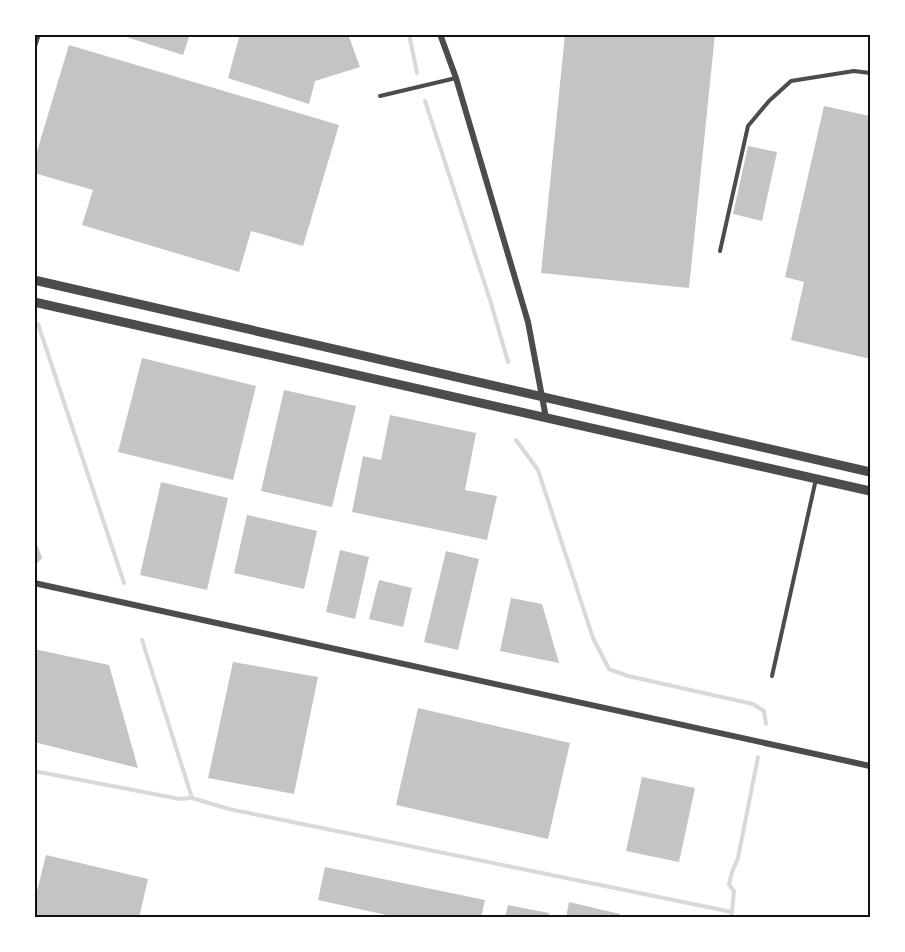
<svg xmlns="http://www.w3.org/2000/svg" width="905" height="952" viewBox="0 0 905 952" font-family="'Fira Sans Condensed',sans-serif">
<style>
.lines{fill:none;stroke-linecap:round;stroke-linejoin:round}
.stream{stroke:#d9d9d9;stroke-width:4}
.building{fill:#c4c4c4}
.service{stroke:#4c4c4c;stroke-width:4}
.minor{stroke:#4c4c4c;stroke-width:6}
.tertiary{stroke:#4c4c4c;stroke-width:9}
.neatline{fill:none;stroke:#111;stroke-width:2}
</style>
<rect width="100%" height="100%" fill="#fff"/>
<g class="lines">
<g class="stream">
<path d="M 409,34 L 417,73"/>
<path d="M 425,101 L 491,303 L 508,362"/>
<path d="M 38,324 L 124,583"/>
<path d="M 516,440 L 538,470 L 593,638 L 609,669 L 628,676 L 753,704 L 764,711 L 766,724"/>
<path d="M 142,640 L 192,798 L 229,809 L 732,912 L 731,918"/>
<path d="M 34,771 L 180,799 L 192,798"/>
<path d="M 732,912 L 734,891 L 729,884 L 732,872 L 738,858 L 758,757"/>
</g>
</g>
<g class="building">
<path d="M 117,34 L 190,34 L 183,55 Z"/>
<path d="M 240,34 L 348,34 L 360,67 L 315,81 L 309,104 L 228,78 Z"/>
<path d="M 565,34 L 715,34 L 689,288 L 541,273 Z"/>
<path d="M 69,45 L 339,125 L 303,246 L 251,231 L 239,272 L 82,225 L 93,190 L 34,173 L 34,161 Z"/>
<path d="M 824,106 L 870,116 L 870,359 L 791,340 L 804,282 L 785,277 Z"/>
<path d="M 748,146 L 777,152 L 762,221 L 733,214 Z"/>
<path d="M 142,358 L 256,386 L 233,480 L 118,452 Z"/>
<path d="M 284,390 L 356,406 L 332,507 L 261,491 Z"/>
<path d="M 390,415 L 476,433 L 465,490 L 497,496 L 487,540 L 352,512 L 363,456 L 381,460 Z"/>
<path d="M 161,482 L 228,498 L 207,590 L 140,575 Z"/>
<path d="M 247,515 L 317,531 L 304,589 L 234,573 Z"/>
<path d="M 34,536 L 42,558 L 34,567 Z"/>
<path d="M 340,550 L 369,557 L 355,619 L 326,612 Z"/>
<path d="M 446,551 L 479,559 L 458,650 L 424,642 Z"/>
<path d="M 379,580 L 412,588 L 403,627 L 369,619 Z"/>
<path d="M 511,598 L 542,604 L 559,663 L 500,651 Z"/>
<path d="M 34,649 L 109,665 L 138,768 L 34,742 Z"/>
<path d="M 233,662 L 318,677 L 294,794 L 208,778 Z"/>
<path d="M 418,708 L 570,743 L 548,839 L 396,805 Z"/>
<path d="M 642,777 L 695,788 L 679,862 L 626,851 Z"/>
<path d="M 46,855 L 148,879 L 139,918 L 34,918 L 34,903 Z"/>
<path d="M 325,867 L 485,900 L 481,918 L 400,918 L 318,900 Z"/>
<path d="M 569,902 L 620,914 L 620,918 L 566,918 Z"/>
<path d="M 508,905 L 549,913 L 548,918 L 505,918 Z"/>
</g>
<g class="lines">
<g class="service">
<path d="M 380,96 L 456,78"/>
<path d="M 720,251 L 748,126 L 769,101 L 791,81 L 854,71 L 870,73"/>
<path d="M 772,676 L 816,479"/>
</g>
<g class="minor">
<path d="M 440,34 L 456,78 L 528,322 L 546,418"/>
<path d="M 34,46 L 38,34"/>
<path d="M 34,583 L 870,766"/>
</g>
<g class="tertiary">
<path d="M 34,280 L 870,472"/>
<path d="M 34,302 L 870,491"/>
</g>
</g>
<rect width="905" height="952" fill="none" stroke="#ffffff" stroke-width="72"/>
<rect x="36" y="36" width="833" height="880" class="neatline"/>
</svg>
